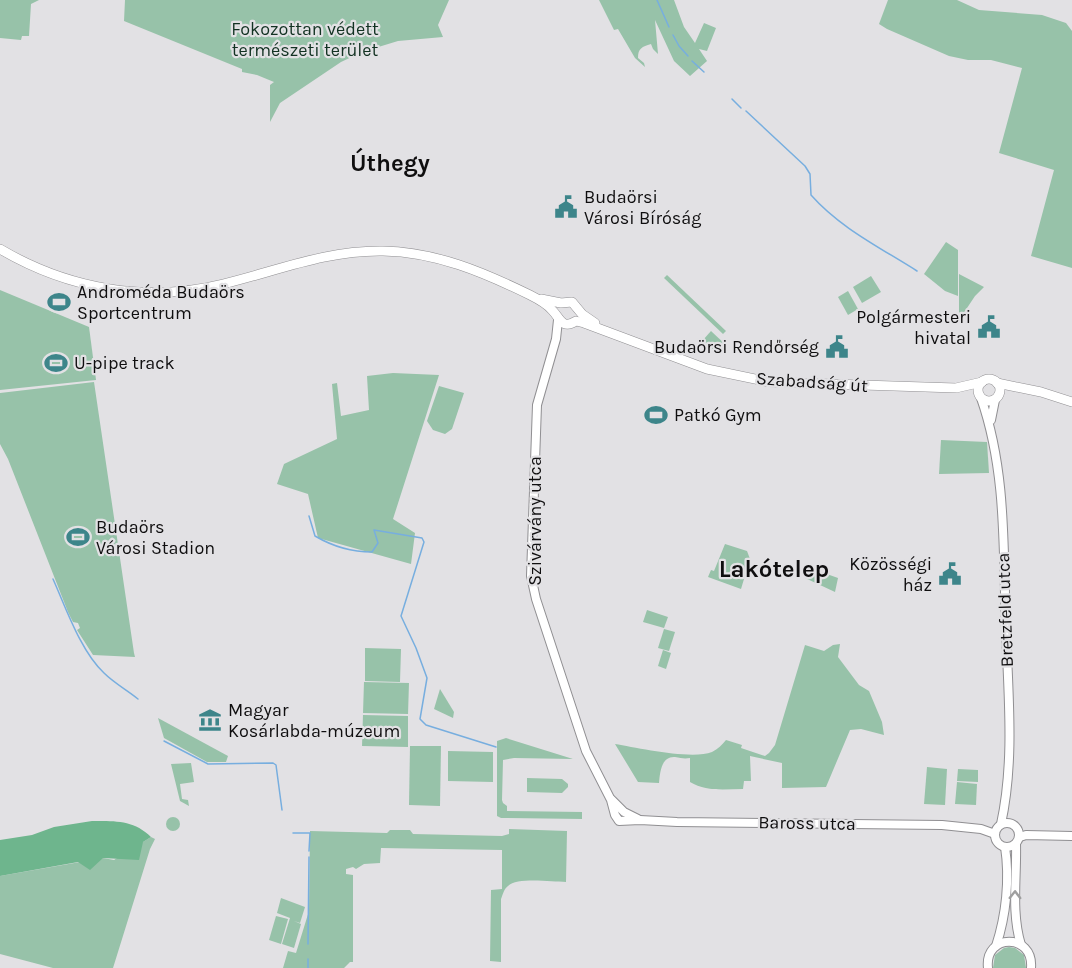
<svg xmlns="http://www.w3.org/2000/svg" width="1072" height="968" viewBox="0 0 1072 968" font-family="Karla,sans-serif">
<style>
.green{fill:#97c2a9}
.forest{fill:#6eb58d}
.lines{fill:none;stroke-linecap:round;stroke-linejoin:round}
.stream{stroke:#77aedf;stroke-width:1.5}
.secondary-casing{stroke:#908f92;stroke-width:10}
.primary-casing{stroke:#908f92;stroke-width:10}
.secondary{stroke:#fff;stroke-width:8}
.primary{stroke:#fff;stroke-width:9}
.oneway{stroke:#9f9f9f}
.labels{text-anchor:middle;stroke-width:4.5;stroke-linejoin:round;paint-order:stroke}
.park-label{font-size:18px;fill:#123222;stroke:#e2e1e4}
.poi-label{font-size:18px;fill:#0f0e0f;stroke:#e2e1e4;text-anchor:start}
.street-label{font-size:18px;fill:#0f0e0f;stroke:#e2e1e4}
.district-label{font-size:24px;font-weight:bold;fill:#0f0e0f;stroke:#e2e1e4}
</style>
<rect width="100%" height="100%" fill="#e2e1e4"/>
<g class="green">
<path d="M 0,0 L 39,0 L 31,4 L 29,36 L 22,36 L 21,40 L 0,38 Z"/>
<path d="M 125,0 L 449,0 L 438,25 L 443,37 L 398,41 L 362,52 L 341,62 L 280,103 L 270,122 L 270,85 L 274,82 L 257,75 L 242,72 L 242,69 L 124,21 Z"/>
<path d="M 599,0 L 674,0 L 684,27 L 695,43 L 704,23 L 716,28 L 707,51 L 699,49 L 707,61 L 690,76 L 674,61 L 655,20 L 658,54 L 653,49 L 651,44 C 642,47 638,48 638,58 L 644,63 L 645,67 L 635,58 L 618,29 L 614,30 Z"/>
<path d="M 888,0 L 957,0 L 979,10 L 1042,15 L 1066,23 L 1072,31 L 1072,268 L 1031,256 L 1054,170 L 999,153 L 1022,68 L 991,60 L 968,60 L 949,56 L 887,29 L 879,24 Z"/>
<path d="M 946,242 L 958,250 L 958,296 L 945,291 L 924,274 Z"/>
<path d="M 959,274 L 984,287 L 975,296 L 959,320 Z"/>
<path d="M 667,275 L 726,331 L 723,334 L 664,278 Z"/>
<path d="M 871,276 L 881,292 L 862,303 L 853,287 Z"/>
<path d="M 0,290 L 89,327 L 96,380 L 0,390 Z"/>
<path d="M 848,291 L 858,309 L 848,315 L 838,297 Z"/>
<path d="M 711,331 L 727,346 L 719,355 L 703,340 Z"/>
<path d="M 393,373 L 439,375 L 393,519 L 415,533 L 411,564 L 318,538 L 308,494 L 277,484 L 284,464 L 337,439 L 332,384 L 337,383 L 341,416 L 369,410 L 367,376 Z"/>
<path d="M 94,382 L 134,653 L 135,657 L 93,655 L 77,630 L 80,628 L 78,623 L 73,622 L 68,612 L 8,459 L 0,444 L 0,393 Z"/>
<path d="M 439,386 L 464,393 L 452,429 L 445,434 L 433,430 L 427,421 Z"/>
<path d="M 941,440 L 987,442 L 989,473 L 939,474 Z"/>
<path d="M 725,544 L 747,551 L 750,559 L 741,589 L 708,577 L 711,570 L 714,571 Z"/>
<path d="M 807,567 L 838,578 L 835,592 L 805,578 Z"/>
<path d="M 647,610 L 668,617 L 664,628 L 643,622 Z"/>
<path d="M 664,629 L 675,632 L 669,651 L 658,648 Z"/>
<path d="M 840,644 L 838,657 L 859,685 L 869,691 L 882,722 L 884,735 L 861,729 L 850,730 L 826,787 L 782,788 L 782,763 L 750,756 L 751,781 L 744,781 L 743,789 C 725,789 706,792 690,782 L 690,758 C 684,759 681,758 675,757 C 661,756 660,773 659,783 L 638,782 L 615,744 C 638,748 692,760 712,752 C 718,749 722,745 726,740 L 742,745 L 741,748 L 765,756 L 769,753 L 775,745 L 805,645 L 824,651 L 833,645 Z"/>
<path d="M 365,648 L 401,649 L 400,682 L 365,681 Z"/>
<path d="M 663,650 L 671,653 L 666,669 L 658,666 Z"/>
<path d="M 364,682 L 409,683 L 408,714 L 363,713 Z"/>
<path d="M 440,689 L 454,712 L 453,718 L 434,709 Z"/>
<path d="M 363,715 L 408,716 L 408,747 L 362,746 Z"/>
<path d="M 158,718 L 228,756 L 226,762 L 207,762 L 164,738 Z"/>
<path d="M 506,738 L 573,759 L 514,758 L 503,760 L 502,800 L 503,803 L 507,806 L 507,811 L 582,812 L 582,819 L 501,818 L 497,816 L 497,741 Z"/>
<path d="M 410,746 L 441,746 L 440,806 L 409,805 Z"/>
<path d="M 448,751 L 493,752 L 493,782 L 448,781 Z"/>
<path d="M 191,763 L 194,782 L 180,784 L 182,799 L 188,800 L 189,806 L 180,801 L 171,764 Z"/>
<path d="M 927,767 L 947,769 L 945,805 L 924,804 Z"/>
<path d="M 958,769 L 978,770 L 978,782 L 957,781 Z"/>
<path d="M 527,778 L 562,779 L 568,784 L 568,787 L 562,793 L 527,792 Z"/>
<path d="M 957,782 L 977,784 L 976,805 L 955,804 Z"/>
<circle cx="173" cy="824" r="7"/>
<path d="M 509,829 L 567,831 L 566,882 C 552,882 517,877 508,886 C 504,889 503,894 501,899 L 501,962 L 490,961 L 491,890 L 502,889 L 502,850 L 381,848 L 380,863 L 364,864 L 356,869 L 353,867 L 346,869 L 346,874 L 353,875 L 353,962 L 350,962 L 344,968 L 283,968 L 288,951 L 296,953 L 309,911 L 310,831 L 387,833 L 390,830 L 410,830 L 413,834 L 502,836 L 509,834 Z"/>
<path d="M 151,837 L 155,839 L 150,849 L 113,968 L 53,968 L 0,954 L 0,876 L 103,858 L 114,860 Z"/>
<path d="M 281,898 L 305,907 L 300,923 L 294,921 L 301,924 L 294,948 L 282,944 L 290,918 L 277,913 Z"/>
<path d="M 276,916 L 288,919 L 281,944 L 269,940 Z"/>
<path d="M 1009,947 L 1015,948 L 1024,955 L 1026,968 L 993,968 L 995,955 L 1004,948 Z"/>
</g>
<path class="forest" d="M 92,821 C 115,821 134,820 151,837 L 143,842 L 139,860 L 103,858 L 90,870 L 78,862 L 0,876 L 0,840 L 32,835 L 54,827 Z"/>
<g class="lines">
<g class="stream">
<path d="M 657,0 L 669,27"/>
<path d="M 673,35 L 679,46 L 688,56"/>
<path d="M 692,61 L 704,72"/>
<path d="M 732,99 L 741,108"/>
<path d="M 746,111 L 805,166 L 810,174 L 811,195 C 840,228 881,248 917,271"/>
<path d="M 309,516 L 315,536 C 332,546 352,552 372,552 L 378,543 L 374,530 L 422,538 L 424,542 L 401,616 L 416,648 L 427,678 L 420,719 L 426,725 L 496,747"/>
<path d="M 53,579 C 66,608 81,652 104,673 C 114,683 127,690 138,699"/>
<path d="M 164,741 L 208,764 L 273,763 L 276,765 L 282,810"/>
<path d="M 293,833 L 310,833 L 309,851"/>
<path d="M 308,944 L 309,857"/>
<path d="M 308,959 L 308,968"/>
</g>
<g class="secondary-casing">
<g id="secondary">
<path d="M 558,320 L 556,339 L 537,405 L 531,576 L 536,599 L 586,751 L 611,800 L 615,815 L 619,821 L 640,820 L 677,822 L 942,825 L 981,829 L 995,834"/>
<path d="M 981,398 C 1007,472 1003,551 1006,629 C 1008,693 1015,760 1001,824"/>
<path d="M 991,420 L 995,400"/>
<path d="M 612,800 L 624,812 L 638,819"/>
<circle cx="1007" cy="835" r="12"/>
<path d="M 1020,837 L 1026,835 L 1072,836"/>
<path d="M 1016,844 C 1017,877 1011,912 1021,945"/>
<path d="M 996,946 C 1006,916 1010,879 1005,847"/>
<path d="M 988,968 C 984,933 1034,933 1031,968"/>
</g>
</g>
<g class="primary-casing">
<g id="primary">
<path d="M 0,249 C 68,289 146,303 223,284 C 277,271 326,250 383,251 C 436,252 483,272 530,295 C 538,299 546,303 552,310 C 560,318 562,330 576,321 L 584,323 L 707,369 L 769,382 L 956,388 L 982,382"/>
<path d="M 541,299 L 561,303 L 572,302 L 582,314 L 595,323"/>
<circle cx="989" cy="390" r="11"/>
<path d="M 997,383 L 1041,392 L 1072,402"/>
</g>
</g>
<use href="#secondary" class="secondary"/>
<use href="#primary" class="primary"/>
</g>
<defs><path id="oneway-chevron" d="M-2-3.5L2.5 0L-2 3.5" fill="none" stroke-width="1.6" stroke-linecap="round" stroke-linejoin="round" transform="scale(1.5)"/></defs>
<use class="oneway" href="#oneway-chevron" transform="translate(1015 895) rotate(-89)"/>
<defs>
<g id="civic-bare" transform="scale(1.8)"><path d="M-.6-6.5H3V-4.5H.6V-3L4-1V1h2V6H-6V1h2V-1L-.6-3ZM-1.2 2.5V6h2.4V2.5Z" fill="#3d858a" stroke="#e2e1e4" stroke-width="2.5" paint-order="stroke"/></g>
<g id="stadium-bare" transform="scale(1.8)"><path d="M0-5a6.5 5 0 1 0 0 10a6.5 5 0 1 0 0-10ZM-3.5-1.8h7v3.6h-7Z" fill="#3d858a" stroke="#e2e1e4" stroke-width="2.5" paint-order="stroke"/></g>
<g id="museum-bare" transform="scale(1.8)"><path d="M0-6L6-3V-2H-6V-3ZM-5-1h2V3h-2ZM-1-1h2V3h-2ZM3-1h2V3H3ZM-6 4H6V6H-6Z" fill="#3d858a" stroke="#e2e1e4" stroke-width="2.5" paint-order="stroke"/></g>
</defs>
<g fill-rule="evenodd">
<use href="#civic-bare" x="566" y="207"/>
<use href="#stadium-bare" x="59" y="302"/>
<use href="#civic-bare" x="989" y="327"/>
<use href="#civic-bare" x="837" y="347"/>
<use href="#stadium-bare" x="56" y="363"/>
<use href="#stadium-bare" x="656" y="415"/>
<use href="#stadium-bare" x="78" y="537"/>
<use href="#civic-bare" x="950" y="574"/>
<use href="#museum-bare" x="210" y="720"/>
</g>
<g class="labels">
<g class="park-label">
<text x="305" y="35">Fokozottan védett<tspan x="305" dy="21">természeti terület</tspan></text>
</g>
<g class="poi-label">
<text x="584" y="203">Budaörsi<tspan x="584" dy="21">Városi Bíróság</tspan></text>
<text x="77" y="298">Androméda Budaörs<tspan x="77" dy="21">Sportcentrum</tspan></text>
<text x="971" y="323" text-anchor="end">Polgármesteri<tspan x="971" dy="21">hivatal</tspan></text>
<text x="819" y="353" text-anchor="end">Budaörsi Rendőrség</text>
<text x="74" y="369">U-pipe track</text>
<text x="674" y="421">Patkó Gym</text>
<text x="96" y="533">Budaörs<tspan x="96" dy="21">Városi Stadion</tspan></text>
<text x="932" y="570" text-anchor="end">Közösségi<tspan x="932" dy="21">ház</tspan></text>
<text x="228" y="716">Magyar<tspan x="228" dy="21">Kosárlabda-múzeum</tspan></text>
</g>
<g class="street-label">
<text transform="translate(812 382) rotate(4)" y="6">Szabadság út</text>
<text transform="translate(535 521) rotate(-90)" y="6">Szivárvány utca</text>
<text transform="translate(1005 610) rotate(-92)" y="6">Bretzfeld utca</text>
<text transform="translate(807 823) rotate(1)" y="6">Baross utca</text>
</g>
<g class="district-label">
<text x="390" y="171">Úthegy</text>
<text x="774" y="577">Lakótelep</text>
</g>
</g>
</svg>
